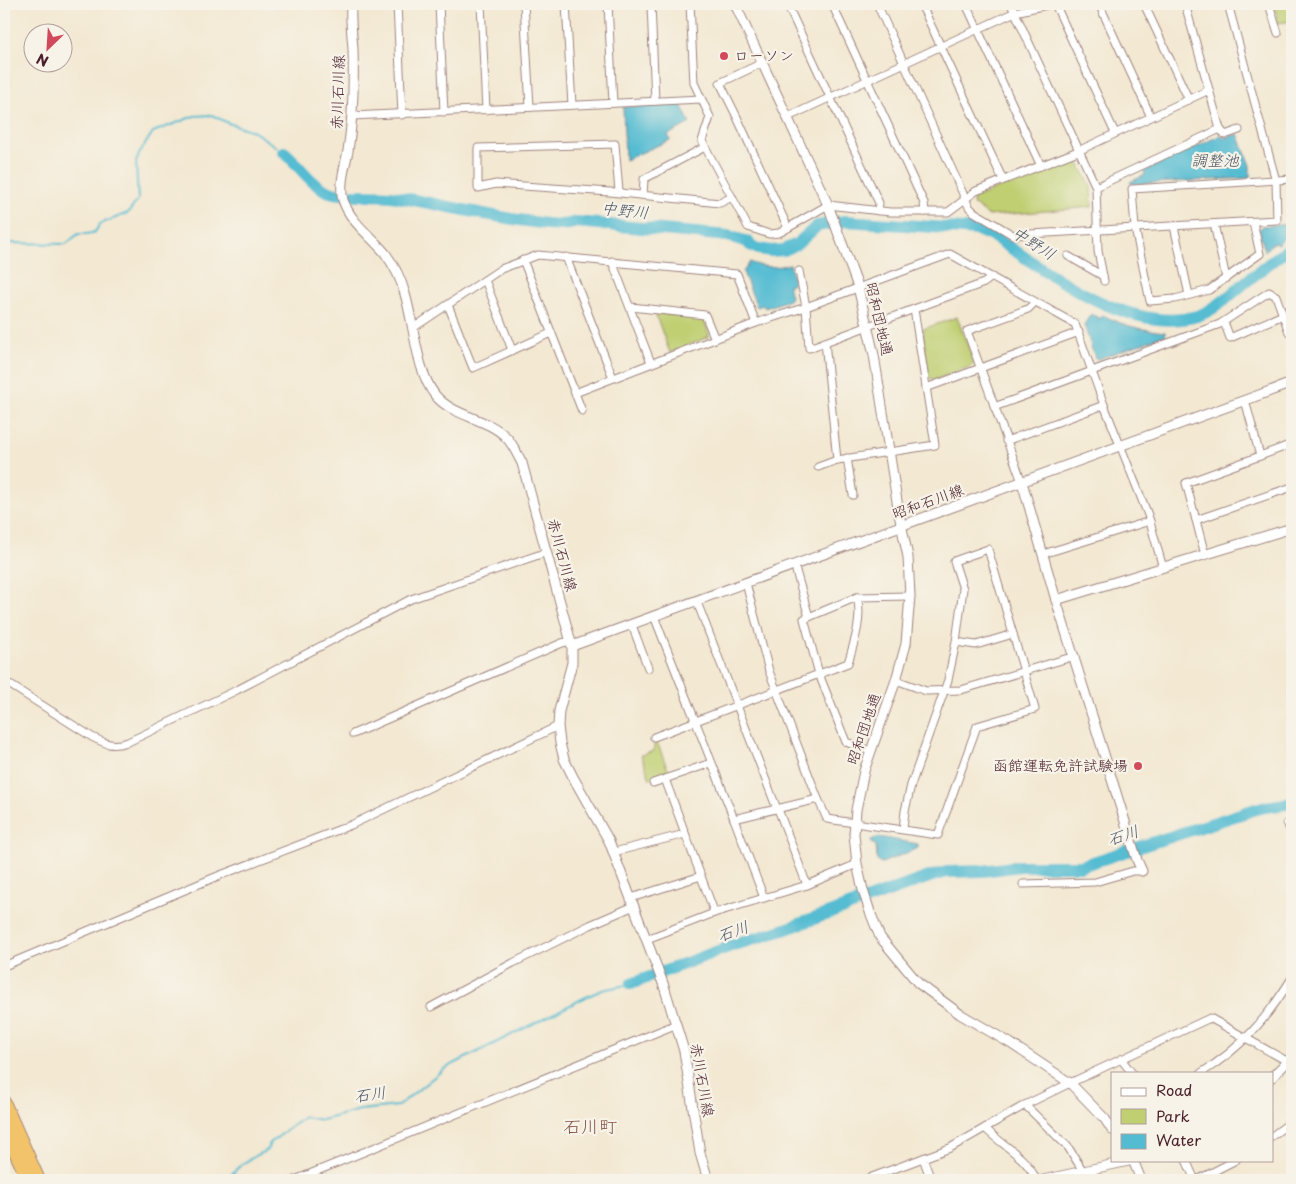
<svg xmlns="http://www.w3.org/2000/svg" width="1296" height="1184" viewBox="0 0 1296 1184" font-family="'Playpen Sans','Klee One',sans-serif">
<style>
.green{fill:#bfcf71;stroke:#84774e}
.water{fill:#54bcd2;stroke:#4f6e7e}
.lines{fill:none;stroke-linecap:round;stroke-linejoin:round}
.stream{stroke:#54bcd2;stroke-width:2}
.river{stroke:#54bcd2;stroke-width:12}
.minor-casing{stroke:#9e847e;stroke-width:9}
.tertiary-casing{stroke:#9e847e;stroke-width:11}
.motorway-casing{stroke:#9e847e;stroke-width:14}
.minor{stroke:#fff;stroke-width:7}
.tertiary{stroke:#fff;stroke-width:9}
.motorway{stroke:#f2c36a;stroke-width:12}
.poi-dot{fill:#d1495b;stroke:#f7f3e8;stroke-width:2}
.labels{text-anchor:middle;stroke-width:4.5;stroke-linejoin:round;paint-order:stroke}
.poi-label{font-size:15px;fill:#4a1f2b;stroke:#f7f3e8;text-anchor:start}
.street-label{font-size:15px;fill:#4a1f2b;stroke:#f7f3e8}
.water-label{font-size:16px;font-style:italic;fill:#4e5665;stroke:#f7f3e8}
.quarter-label{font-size:18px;fill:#825243;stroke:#f7f3e8}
</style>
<rect width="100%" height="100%" fill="#f7f3e8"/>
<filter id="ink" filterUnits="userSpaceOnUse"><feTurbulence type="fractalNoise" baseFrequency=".02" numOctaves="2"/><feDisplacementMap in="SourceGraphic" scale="10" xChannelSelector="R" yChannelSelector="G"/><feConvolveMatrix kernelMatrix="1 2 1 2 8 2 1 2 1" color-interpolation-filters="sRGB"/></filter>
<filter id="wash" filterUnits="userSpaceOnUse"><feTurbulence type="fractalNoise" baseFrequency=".0096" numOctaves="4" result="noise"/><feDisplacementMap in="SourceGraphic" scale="20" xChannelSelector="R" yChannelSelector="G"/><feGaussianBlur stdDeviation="1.12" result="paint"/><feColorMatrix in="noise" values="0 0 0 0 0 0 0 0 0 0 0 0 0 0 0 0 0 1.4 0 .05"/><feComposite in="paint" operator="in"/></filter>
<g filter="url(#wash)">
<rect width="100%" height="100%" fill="#f3e8d2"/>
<g class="green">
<path d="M 1274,4 L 1292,4 L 1292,21 L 1278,23 Z"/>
<path d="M 1072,158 L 1077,160 L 1091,186 L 1092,207 L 989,216 L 973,204 L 974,198 Z"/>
<path d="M 655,313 L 700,318 L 704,320 L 709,334 L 708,337 L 670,353 Z"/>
<path d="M 957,317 L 974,363 L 972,366 L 934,380 L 929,377 L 923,329 Z"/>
<path d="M 654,742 L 657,742 L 669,772 L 650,779 L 641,755 L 654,751 Z"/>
</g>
<g class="water">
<path d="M 681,105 L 690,123 L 668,135 L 670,140 L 625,160 L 623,107 Z"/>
<path d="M 1238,134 L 1250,165 L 1250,178 L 1131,184 L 1130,182 L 1145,175 L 1144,171 L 1221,135 L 1225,139 L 1226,137 Z"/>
<path d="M 1292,224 L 1292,233 L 1288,234 L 1278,244 L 1274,242 L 1265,251 L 1259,230 L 1262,226 Z"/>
<path d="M 750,262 C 763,268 776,268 790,264 L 794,283 L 788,285 L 791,297 L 789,300 L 765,308 L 763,305 L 757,307 L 743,272 Z"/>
<path d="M 1092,314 L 1100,319 L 1103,315 C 1125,327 1141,329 1165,332 L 1166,335 L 1098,359 L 1095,358 L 1084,325 L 1090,315 Z"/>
<path d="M 879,837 L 918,844 L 918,848 L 882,863 L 877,861 L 876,845 L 872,844 L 871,840 Z"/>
</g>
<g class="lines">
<g class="stream">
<path d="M 4,243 L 66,244 L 78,234 L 88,234 L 95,232 L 100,224 L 128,213 L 138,200 L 136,162 L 140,152 L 153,132 L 194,116 L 212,115 L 228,123 L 253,131 L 284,152"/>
<path d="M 228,1180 C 237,1164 252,1158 267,1150 L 270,1143 L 304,1117 L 322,1120 L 360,1110 L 398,1106 L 444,1069 L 586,997 L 602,990 L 631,984"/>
</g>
<g class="river">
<path d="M 284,152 C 300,165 312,188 333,193 C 352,197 372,194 391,196 C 436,203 481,215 526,221 C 542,223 561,228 576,222 L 728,236 L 748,242 L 750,245 L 758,249 L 771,251 L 784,250 L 797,244 L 817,226 L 845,221 L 977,230 L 994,237 C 1048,272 1129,336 1197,316 C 1216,310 1232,293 1247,281 C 1262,269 1277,257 1292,246"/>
<path d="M 631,984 L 731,946 L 783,930 L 929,877 L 947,872 L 983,871 L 1020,866 L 1081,866 L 1259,808 L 1292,803"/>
</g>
</g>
</g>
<g filter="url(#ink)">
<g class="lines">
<g class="minor-casing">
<g id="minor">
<path d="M 397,4 L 402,115"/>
<path d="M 439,4 L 444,112"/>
<path d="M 481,4 L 486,110"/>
<path d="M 524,4 L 530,107"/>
<path d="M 566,4 L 572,105"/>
<path d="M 608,4 L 613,103"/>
<path d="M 651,4 L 655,101"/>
<path d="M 690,4 L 694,83 L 710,117 L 702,141 L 748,227 L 769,234 L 779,233 L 828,205 L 890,212 L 948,212 L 976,191 L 1078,151 L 1209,90"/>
<path d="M 787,4 L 879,203 L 878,211"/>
<path d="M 832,4 L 924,203 L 925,212"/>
<path d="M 877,4 L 969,207 L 974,212 L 1013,235 L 1277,220 L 1276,181 L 1228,4"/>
<path d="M 921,4 L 1003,180"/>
<path d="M 966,4 L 1041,166"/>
<path d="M 1011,4 L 1096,187 L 1098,251 L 1104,281"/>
<path d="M 1055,4 L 1115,133"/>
<path d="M 1099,4 L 1151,117"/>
<path d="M 1144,4 L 1189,100"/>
<path d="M 1269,4 L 1278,33"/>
<path d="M 762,63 L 720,83 L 736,115 L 788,228"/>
<path d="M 352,116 L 701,99"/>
<path d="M 788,117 L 1015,12 L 1051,4"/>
<path d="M 1220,129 L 1225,135 L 1239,130"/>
<path d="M 1096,187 L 1220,129 L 1185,4"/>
<path d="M 619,192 L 615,144 L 478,148 L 478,188 L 496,184 L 610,192 L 720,203 L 732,197"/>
<path d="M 643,195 L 644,179 L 705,147"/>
<path d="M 1253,222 L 1260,254 L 1209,290 L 1175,299 L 1150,301 L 1135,228 L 1132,189 L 1292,179"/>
<path d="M 1214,224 L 1226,278"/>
<path d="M 1174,226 L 1189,295"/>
<path d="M 1068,256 L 1103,276"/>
<path d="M 566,257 L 613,378"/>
<path d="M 523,260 L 582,411"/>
<path d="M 612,261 L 651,363"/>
<path d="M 992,277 L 984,283 L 809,348 L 806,307 L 950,254 L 1075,324 L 1104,405 L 1148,515 L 1163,568"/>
<path d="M 485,280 L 512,350"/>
<path d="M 448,305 L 473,368 L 551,333"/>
<path d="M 631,307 L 705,315 L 715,339"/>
<path d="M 1224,322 L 1230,338 L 1283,315"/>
<path d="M 413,328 L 501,269 L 538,255 L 737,274 L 756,323"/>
<path d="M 825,342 L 837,460"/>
<path d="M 926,388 L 1079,332"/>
<path d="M 575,393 L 756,323 L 806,307 L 799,271"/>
<path d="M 1245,400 L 1260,456 L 1292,444"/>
<path d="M 994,407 L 1220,324 L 1269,292 L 1276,296 L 1289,332"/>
<path d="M 1006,441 L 1104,405"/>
<path d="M 847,458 L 853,495"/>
<path d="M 818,467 L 837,460 L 935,445 L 914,309"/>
<path d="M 1022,482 L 967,331 L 1028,309 L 1035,302"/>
<path d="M 1196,520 L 1186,483 L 1260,456"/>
<path d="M 1043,554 L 1150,521"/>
<path d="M 1205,555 L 1196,520 L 1292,487"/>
<path d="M 796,571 L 809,617"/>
<path d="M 857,597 L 804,619 L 819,674 L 846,742 L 870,751"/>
<path d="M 697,602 L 777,809"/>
<path d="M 654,616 L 734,819 L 818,799 L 769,671 L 746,583"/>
<path d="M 632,625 L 648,668"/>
<path d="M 956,642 L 976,645 L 1013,634"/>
<path d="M 896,680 L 926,691 L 961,690 L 1075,656"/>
<path d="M 4,681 L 92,737 C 106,744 112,747 128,742 L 237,690 L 411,599 L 547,552"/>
<path d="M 353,734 L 562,643 L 571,641"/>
<path d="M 654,737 L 848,663 C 854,643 863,618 857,597 L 910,596"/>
<path d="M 665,779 L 712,906 L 714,913"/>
<path d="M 653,783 L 711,763"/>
<path d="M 818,799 L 827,819 L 938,835 L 977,726 L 1035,709 L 988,549 L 954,561 L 963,589 L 956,642 L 948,680 L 911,785 L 905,811 L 903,829"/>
<path d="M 778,809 L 807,885"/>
<path d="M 734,819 L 764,898"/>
<path d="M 1292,823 L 1287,823 L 1292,833"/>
<path d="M 614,852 L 685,834"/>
<path d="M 1023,884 L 1095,882 L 1133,871 L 1142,871"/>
<path d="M 631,898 L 701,876"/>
<path d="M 647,939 L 714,913 L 807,885 L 857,864"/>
<path d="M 4,966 L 218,876 L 351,825 L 558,726"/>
<path d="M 431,1007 L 513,963 L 590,925 L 634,906"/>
<path d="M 1121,1059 L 1132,1073"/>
<path d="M 1201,1073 C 1242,1048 1267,1018 1292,978"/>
<path d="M 1025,1105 L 1068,1147 L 1083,1171"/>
<path d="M 985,1128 C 1002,1146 1027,1156 1036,1180"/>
<path d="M 1272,1136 L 1292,1121"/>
<path d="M 923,1158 L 931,1180"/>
<path d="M 1186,1160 L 1195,1180"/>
<path d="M 295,1180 L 677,1024"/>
<path d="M 864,1180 L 950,1148 L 1025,1105 L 1070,1083 L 1210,1018 L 1292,1064"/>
<path d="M 1197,1180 L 1236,1160"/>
</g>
</g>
<g class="tertiary-casing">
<g id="tertiary">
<path d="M 351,4 C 350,19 352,34 353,49 C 354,83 353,118 348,151 C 345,166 339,185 343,200 C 350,222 371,236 385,253 C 394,265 401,279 405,294 C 414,323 416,371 435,395 C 453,417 486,417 506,437 C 513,444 517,454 522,463 L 572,646 L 572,663 L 559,711 L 558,726 L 560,743 L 564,759 L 573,777 L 609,841 L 664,986 L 684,1051 L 700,1153 L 708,1180"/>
<path d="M 735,4 L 828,205 L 858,287 L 874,355 L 899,514 L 908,557 L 910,596 L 906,644 L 896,680 L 864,771 L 856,810 L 854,834 L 857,864 L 863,890 L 870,912 L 880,937 L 918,983 L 960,1014 L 1010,1043 L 1070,1083 L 1105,1119 L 1112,1130"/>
<path d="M 1022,482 L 1056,600 L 1137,860 L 1142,871"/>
<path d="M 1056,600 L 1292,528"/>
<path d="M 572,646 L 1292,383"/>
<path d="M 1272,1077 L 1292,1057"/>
<path d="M 1043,1180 L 1133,1160 L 1141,1180"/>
</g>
</g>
<g class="motorway-casing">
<g id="motorway">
<path d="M 4,1102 L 39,1180"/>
<path d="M 4,1128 L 28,1180"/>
</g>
</g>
<use href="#minor" class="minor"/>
<use href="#tertiary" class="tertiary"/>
<use href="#motorway" class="motorway"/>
</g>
</g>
<g class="poi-dot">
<circle cx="724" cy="56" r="5"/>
<circle cx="1138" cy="766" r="5"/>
</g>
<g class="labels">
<g class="poi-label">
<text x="734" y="61">ローソン</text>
<text x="1128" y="771" text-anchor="end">函館運転免許試験場</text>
</g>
<g class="street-label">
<text transform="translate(338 92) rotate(-88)" y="5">赤川石川線</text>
<text transform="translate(879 319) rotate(77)" y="5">昭和団地通</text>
<text transform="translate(928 502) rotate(-20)" y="5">昭和石川線</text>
<text transform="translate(562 555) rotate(75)" y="5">赤川石川線</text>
<text transform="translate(864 729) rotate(-71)" y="5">昭和団地通</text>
<text transform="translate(702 1080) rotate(80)" y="5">赤川石川線</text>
</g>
<g class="water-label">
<text x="1215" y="166">調整池</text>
<text transform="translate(625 210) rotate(6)" y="6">中野川</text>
<text transform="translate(1034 243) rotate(32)" y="6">中野川</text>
<text transform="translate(1123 835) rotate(-18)" y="6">石川</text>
<text transform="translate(733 931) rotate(-20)" y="6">石川</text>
<text transform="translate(370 1094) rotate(-8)" y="6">石川</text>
</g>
<g class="quarter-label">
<text x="590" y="1133">石川町</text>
</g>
</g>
<rect width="1296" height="1184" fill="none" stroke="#f7f3e8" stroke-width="20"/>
<rect x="1111" y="1072" width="162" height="90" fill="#f7f3e8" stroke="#b29e9c"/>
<rect x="1121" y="1088" width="25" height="8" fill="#ffffff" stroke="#b29e9c"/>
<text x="1156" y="1096" font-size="15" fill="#4a1f2b">Road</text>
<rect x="1121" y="1109" width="25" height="15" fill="#bfcf71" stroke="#b29e9c"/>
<text x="1156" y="1122" font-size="15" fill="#4a1f2b">Park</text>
<rect x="1121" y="1134" width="25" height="15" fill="#54bcd2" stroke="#b29e9c"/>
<text x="1156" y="1146" font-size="15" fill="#4a1f2b">Water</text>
<g transform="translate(48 48) rotate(205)"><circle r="24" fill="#f7f3e8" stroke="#b29e9c"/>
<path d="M0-4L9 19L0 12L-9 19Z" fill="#d1495b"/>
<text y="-8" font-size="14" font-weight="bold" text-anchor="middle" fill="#4a1f2b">N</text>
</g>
</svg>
